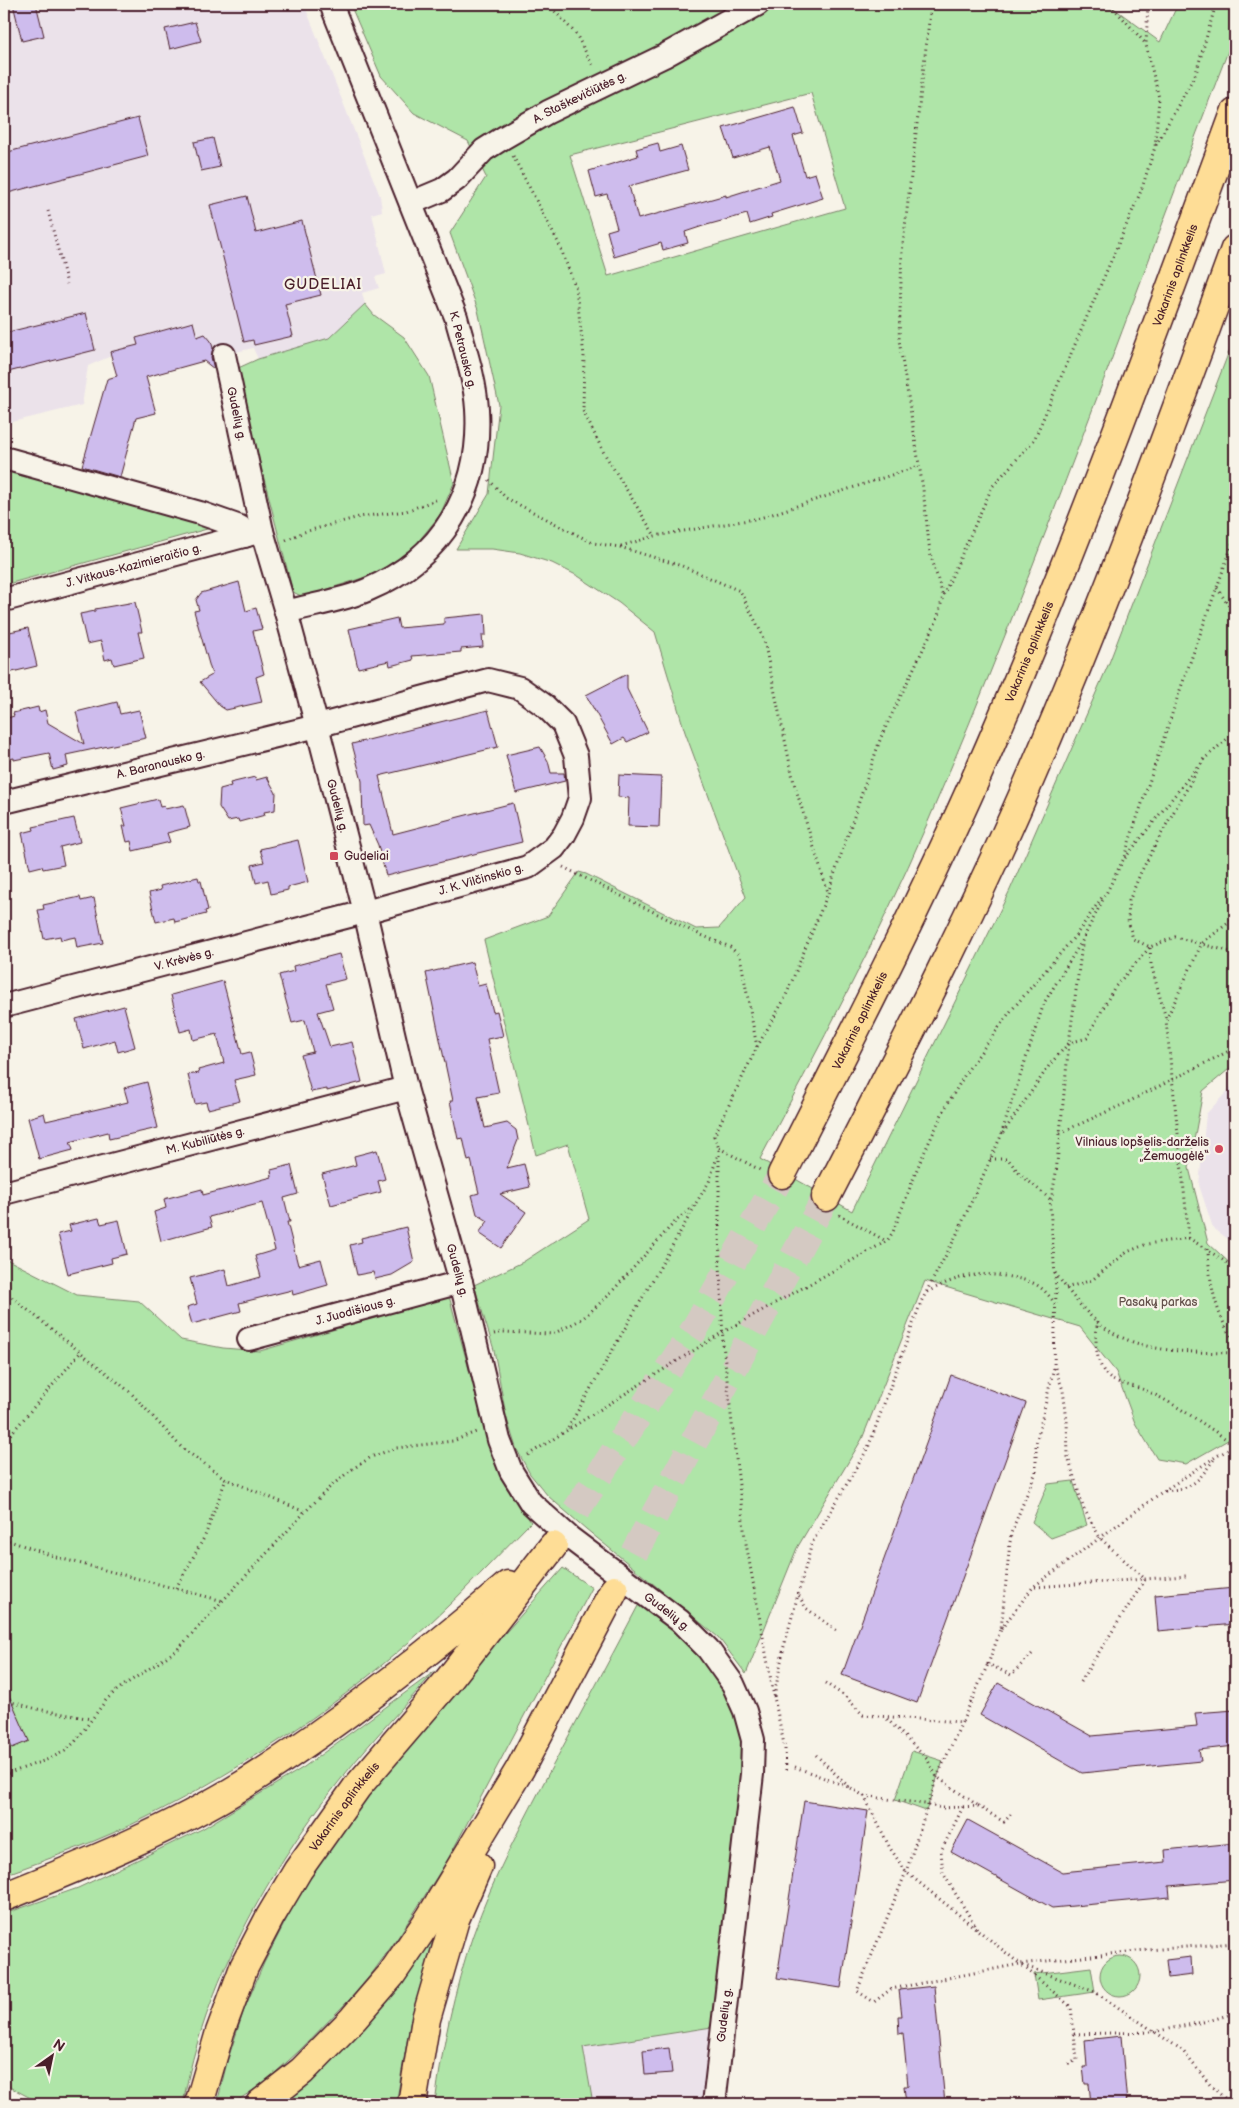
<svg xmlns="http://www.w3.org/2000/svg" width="1239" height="2108" viewBox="0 0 1239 2108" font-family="'Balsamiq Sans',sans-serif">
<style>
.built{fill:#ebe2ea}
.green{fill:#afe5a8;stroke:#7c826a;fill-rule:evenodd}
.building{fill:#cebced;stroke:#4a1f2b}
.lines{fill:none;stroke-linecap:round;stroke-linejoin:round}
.highway-tunnel{stroke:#d4c9c2;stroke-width:28;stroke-dasharray:28 14;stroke-linecap:butt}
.minor-casing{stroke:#4a1f2b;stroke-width:26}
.highway-casing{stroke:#4a1f2b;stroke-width:31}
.path{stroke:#4a1f2b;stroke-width:3;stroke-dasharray:1 4;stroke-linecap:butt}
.minor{stroke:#f7f3e8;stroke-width:22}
.highway{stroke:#fedd96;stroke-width:28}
.poi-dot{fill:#d1495b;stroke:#f7f3e8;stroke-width:2}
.labels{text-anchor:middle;stroke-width:4.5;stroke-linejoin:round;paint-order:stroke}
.street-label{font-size:12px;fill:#4a1f2b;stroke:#f7f3e8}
.poi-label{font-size:12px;fill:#4a1f2b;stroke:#f7f3e8;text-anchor:start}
.park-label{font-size:12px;fill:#63504a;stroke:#f7f3e8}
.quarter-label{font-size:15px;letter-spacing:1px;fill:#4a1f2b;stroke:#f7f3e8}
</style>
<rect width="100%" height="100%" fill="#f7f3e8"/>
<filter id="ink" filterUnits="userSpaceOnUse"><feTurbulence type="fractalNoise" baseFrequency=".02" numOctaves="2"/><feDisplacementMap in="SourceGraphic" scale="10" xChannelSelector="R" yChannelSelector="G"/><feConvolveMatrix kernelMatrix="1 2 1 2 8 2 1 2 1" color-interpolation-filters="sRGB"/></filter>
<g filter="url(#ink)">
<g class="built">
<path d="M 4,4 L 304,4 L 380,196 L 382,211 L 372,214 L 386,274 L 375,277 L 379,288 L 362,293 L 365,304 L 329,338 L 258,359 L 253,348 L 215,357 L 211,341 L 205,335 L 199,342 L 193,322 L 136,337 L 139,351 L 131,347 L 111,352 L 111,356 L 88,366 L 82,405 L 4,424 Z"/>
<path d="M 1235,1083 L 1235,1244 L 1213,1228 L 1199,1185 L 1206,1114 Z"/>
<path d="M 712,2027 L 702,2104 L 593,2104 L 583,2047 Z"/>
</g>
<g class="green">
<path d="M 350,4 L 1108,4 L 1160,42 L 1178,4 L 1235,4 L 1235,33 C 1133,297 1039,564 927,824 C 878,938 818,1049 760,1159 L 852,1211 L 1010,890 L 1109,663 L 1235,336 L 1235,1064 L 1203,1091 L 1189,1168 L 1208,1243 L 1235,1268 L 1235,1436 L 1186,1464 L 1157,1459 L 1135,1423 L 1116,1372 L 1080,1327 L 925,1281 L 862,1439 L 797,1548 L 746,1674 L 718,1637 L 586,1529 L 548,1496 L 530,1474 L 516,1448 L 506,1416 L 494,1350 L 474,1285 L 523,1262 L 589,1219 L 568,1144 L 536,1155 L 484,940 L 548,916 L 579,872 L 586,874 L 696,929 L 719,928 L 746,897 L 685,732 L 655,632 L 619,603 L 578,576 L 552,563 L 520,553 L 492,549 L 456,549 L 489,494 L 499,405 L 478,310 L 450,233 L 486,177 L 468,141 L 414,113 L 381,76 ZM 811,93 L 845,208 L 608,276 L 570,155 Z"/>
<path d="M 365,304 L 374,315 L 404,337 L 429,376 L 454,483 L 440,515 L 408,554 L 372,575 L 303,597 L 293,592 L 236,369 L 258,359 L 329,338 Z"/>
<path d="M 4,465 L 218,526 L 4,585 Z"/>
<path d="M 4,1258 L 77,1295 L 139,1301 L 181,1340 L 223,1348 L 260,1351 L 449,1296 L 489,1443 L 505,1485 L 531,1522 C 497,1556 463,1593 427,1626 C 344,1702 248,1766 147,1817 C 101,1840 52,1858 4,1875 Z"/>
<path d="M 1073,1481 L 1087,1525 L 1051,1538 L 1032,1522 L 1048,1484 Z"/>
<path d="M 563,1568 L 592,1588 L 447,1861 L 399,1936 L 373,1972 L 351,1998 L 299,2051 L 264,2083 L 232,2104 L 217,2104 L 227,2062 L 244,2010 L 264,1963 L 309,1875 L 329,1842 L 417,1732 Z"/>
<path d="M 639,1604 C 653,1615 668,1625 682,1637 C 712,1664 740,1708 742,1749 C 743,1761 741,1772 741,1784 L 712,2027 L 583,2047 L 593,2104 L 435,2104 C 442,2047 454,1990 473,1935 C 493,1877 523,1822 552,1767 C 581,1713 610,1659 639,1604 Z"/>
<path d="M 435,1671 C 405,1705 373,1739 345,1774 C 269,1868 204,1984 183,2104 L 42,2104 L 4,2084 L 4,1914 L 78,1888 L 202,1829 L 304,1767 Z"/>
<path d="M 912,1751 L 943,1761 L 926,1811 L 895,1800 Z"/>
<path d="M 435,1934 L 410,2025 L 396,2104 L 281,2104 Z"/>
<circle cx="1120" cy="1976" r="20"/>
<path d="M 1091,1967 L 1095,1992 L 1038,2000 L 1034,1974 Z"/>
</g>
<g class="building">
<path d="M 13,4 L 36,4 L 44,36 L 22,41 Z"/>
<path d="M 195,22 L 201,41 L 170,49 L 165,29 Z"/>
<path d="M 795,107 L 803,133 L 793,136 L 799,155 L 805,176 L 815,173 L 823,198 L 771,214 L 772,217 L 750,224 L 747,214 L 703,226 L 685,232 L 688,243 L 663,250 L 661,243 L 614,257 L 607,231 L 617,228 L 612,210 L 607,194 L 596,197 L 589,171 L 638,156 L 636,149 L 658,143 L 660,152 L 681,146 L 688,170 L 629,186 L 638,219 L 708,200 L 726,195 L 726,197 L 780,180 L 770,147 L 733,158 L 723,128 Z"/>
<path d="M 138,118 L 148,156 L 4,194 L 4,153 Z"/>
<path d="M 213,138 L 220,167 L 201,171 L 194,142 Z"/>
<path d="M 247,196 L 256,233 L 302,221 L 321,295 L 285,304 L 293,336 L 254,345 L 253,340 L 244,342 L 210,205 Z"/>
<path d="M 86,313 L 95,350 L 4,373 L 4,333 Z"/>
<path d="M 193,322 L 197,337 L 205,334 L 211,341 L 213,348 L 211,357 L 214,369 L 204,361 L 146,377 L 156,413 L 136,418 L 120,477 L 82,466 L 107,379 L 117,376 L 110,352 L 138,345 L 136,338 Z"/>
<path d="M 239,582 L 246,611 L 256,608 L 262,629 L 253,631 L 264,674 L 256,677 L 262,702 L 226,710 L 220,706 L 200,682 L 212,675 L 194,611 L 199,610 L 196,600 L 201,593 Z"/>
<path d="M 135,602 L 142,632 L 138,632 L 144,658 L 114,665 L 112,658 L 105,660 L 101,641 L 87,644 L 80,614 L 95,611 L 95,609 Z"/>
<path d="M 485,614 L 486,635 L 482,635 L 483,647 L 461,649 L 461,652 L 412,656 L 413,660 L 390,666 L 389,661 L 358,668 L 349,629 L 397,618 L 399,628 L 444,624 L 444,618 Z"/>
<path d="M 28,628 L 37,666 L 4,674 L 5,633 Z"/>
<path d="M 627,674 L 627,689 L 648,732 L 627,742 L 624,738 L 613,744 L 586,695 Z"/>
<path d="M 117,702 L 120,714 L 139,710 L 146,738 L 66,755 L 68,766 L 53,770 L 49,753 L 14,760 L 14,758 L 4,760 L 4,719 L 14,716 L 13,713 L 38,707 L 39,712 L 45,710 L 48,723 L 84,744 L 76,712 Z"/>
<path d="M 488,710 L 498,747 L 379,776 L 393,834 L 513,803 L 522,842 L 386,876 L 378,845 L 369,825 L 363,826 L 362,781 L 352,744 Z"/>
<path d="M 540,747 L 548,761 L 551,773 L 564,773 L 565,781 L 516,793 L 506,755 Z"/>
<path d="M 619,775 L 661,777 L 659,827 L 628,826 L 629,798 L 618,797 Z"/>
<path d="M 255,777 L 256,780 L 267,777 L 276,793 L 275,810 L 264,812 L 265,815 L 239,822 L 238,819 L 228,821 L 219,807 L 220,789 L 231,786 L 230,783 Z"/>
<path d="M 158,799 L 160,807 L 164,806 L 165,809 L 184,805 L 190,827 L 167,833 L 170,842 L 133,851 L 131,841 L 127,842 L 123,826 L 126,826 L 121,808 Z"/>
<path d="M 74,818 L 80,842 L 60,847 L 64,865 L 43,869 L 42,866 L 30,869 L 22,833 L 34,830 L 33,827 Z"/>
<path d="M 298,840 L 308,882 L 288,887 L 288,890 L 271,894 L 268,880 L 256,883 L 252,865 L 264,862 L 260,849 Z"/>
<path d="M 198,877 L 199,881 L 201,881 L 208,910 L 205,911 L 206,914 L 175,922 L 174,918 L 156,922 L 149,893 L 161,890 L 160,886 Z"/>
<path d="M 80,897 L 81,901 L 94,898 L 103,943 L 77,948 L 75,937 L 61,940 L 60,936 L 44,939 L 38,910 L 44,909 L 43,905 Z"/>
<path d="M 339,954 L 346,979 L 326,984 L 333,1008 L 318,1012 L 330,1047 L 352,1042 L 362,1082 L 327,1091 L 327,1089 L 311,1092 L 301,1055 L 313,1052 L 305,1020 L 292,1023 L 279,975 L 294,971 L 293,966 Z"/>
<path d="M 472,962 L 478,986 L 486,984 L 493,1012 L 497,1011 L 503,1036 L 487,1039 L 499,1093 L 478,1097 L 485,1128 L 507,1123 L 516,1130 L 518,1140 L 507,1168 L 524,1164 L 530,1187 L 500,1194 L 526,1212 L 501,1248 L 479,1233 L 488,1221 L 477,1214 L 472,1195 L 479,1193 L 471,1160 L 468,1161 L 463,1138 L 458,1139 L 450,1101 L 453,1101 L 426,973 Z"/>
<path d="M 223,981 L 242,1054 L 250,1052 L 256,1075 L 234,1080 L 240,1101 L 208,1109 L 206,1102 L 195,1104 L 188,1075 L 199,1073 L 198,1070 L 224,1063 L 217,1034 L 193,1040 L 191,1029 L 180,1032 L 171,995 Z"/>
<path d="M 124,1006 L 135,1047 L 118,1052 L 115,1040 L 84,1049 L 76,1019 Z"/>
<path d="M 147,1082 L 158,1128 L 109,1139 L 108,1132 L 70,1142 L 73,1150 L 39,1159 L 28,1118 L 44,1113 L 46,1121 L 128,1102 L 124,1088 Z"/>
<path d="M 377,1150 L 385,1179 L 378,1181 L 381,1192 L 331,1205 L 322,1174 L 356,1165 L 354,1156 Z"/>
<path d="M 291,1165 L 298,1194 L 284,1198 L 290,1222 L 287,1222 L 298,1265 L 321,1259 L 328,1285 L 293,1295 L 292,1290 L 239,1303 L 241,1311 L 192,1324 L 187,1307 L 197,1304 L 190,1278 L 225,1269 L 229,1286 L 261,1277 L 255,1256 L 275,1250 L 262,1203 L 209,1217 L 212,1227 L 161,1241 L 154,1212 L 166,1208 L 164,1199 L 202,1189 L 203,1195 L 272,1177 L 271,1170 Z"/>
<path d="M 99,1218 L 101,1224 L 119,1220 L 127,1254 L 111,1258 L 112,1263 L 68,1274 L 58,1234 L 71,1231 L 69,1225 Z"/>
<path d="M 406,1227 L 414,1262 L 392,1275 L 375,1279 L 373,1272 L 357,1275 L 350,1245 L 362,1242 L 361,1238 Z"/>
<path d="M 951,1375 L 1026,1403 L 917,1703 L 842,1675 Z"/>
<path d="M 1235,1588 L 1235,1624 L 1158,1631 L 1155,1595 Z"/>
<path d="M 998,1683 L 1092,1736 L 1197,1726 L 1195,1713 L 1235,1710 L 1235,1746 L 1199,1750 L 1201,1761 L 1082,1773 L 980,1715 Z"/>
<path d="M 4,1684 L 29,1741 L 12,1748 L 4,1730 Z"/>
<path d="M 804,1801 L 868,1811 L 841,1988 L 777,1978 Z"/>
<path d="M 968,1820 L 1062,1872 L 1166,1862 L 1165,1850 L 1235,1843 L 1235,1880 L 1169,1886 L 1170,1897 L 1052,1908 L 951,1852 Z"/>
<path d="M 1191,1957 L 1192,1975 L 1168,1978 L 1166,1960 Z"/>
<path d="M 934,1986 L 945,2104 L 906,2104 L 904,2086 L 908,2086 L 903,2033 L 899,2034 L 898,2016 L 902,2016 L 899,1990 Z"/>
<path d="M 1121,2036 L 1127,2104 L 1091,2104 L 1089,2084 L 1085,2084 L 1083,2067 L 1087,2067 L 1085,2040 Z"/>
<path d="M 669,2048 L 672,2073 L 645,2075 L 643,2051 Z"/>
</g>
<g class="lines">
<g class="highway-tunnel">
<path d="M 553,1546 L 694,1330 L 782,1174"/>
<path d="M 614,1590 L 826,1197"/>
</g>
<g class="minor-casing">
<g id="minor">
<path id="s1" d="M 411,203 L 442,190 L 457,179 L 484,150 L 503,138 L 548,112 L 664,56 L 758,4"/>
<path id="s2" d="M 224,355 L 262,531 L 286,612 L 317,726 L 365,912 L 406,1088 L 461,1282 L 499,1440 L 511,1471 L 531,1503 L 570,1538 L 680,1621 L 708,1649 L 733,1684 L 745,1711 L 753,1740 L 752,1774 L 714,2104"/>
<path d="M 4,458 L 200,513 L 240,527 L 245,536"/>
<path id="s3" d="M 4,600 L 262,531"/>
<path d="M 286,612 C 311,605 344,600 367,590 C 443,558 482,491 477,409 C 475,378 464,347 456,317 L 331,4"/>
<path id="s4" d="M 4,802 L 317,726 L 488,680 L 520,688 L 545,706 L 563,724 L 576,756 L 580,798 L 573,818 L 564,835 L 554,848 L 528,867 L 365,912 L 4,1006"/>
<path id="s5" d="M 4,1193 L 406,1088"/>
<path id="s6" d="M 249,1339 L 461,1282"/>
</g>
</g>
<g class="highway-casing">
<g id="highway">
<path id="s7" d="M 782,1174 C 854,1033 927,891 990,746 C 1080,538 1157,325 1235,113"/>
<path d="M 826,1197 C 898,1057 971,917 1033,772 C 1107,600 1171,425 1235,249"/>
<path d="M 4,1897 C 85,1864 168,1831 243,1785 C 337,1726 424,1657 508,1585"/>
<path id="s8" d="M 199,2104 L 220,2032 L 244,1967 L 270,1917 L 298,1870 L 357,1787 L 447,1682 L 553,1546"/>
<path d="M 260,2104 L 302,2071 L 353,2019 L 391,1975 L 430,1918 L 520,1769 L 614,1590"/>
<path d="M 412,2104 L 426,2019 L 455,1919 L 478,1866"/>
</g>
</g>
<g class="path">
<path d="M 548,4 L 576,34 L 594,68"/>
<path d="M 931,4 L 902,253 L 899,340 L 923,489 L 930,553 L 943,596"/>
<path d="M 1110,4 L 1146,44"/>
<path d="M 1156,145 L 1196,73 L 1216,4"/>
<path d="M 513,156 L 559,244 L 576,289 L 584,356 L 583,411 L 604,453 L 655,536"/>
<path d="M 48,211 L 67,284"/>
<path d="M 489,480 L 506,498 L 593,543 L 620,547 L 682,566 L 740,591 L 763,636 L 794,783 L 828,893"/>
<path d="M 286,540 L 304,532 L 359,517 L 406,511 L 438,499"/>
<path d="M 621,546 L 655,536 L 760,518 L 919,466"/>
<path d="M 1217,588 L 1235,615"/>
<path d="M 1204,759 L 1165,827 L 1141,872 L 1129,901 L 1128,920 L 1133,939 L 1150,947 L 1175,937 L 1235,953"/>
<path d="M 1203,760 L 1235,732"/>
<path d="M 1125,858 L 1197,767"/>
<path d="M 563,867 L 694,932 L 730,947 L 740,956 L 757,1047"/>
<path d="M 1235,918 L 1202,943 L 1166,1020 L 1189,1238 L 1235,1268"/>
<path d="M 1150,948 L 1151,964 L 1166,1019"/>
<path d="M 1003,1133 L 1051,1063 L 1069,1043 L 1087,1038 L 1114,988 L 1150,947"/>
<path d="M 1060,1133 L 1124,1104 L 1235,1048"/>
<path d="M 719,1148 L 760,1170"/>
<path d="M 990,1159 L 1008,1159 L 1018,1172 L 1051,1200"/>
<path d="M 839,1215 L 886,1241"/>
<path d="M 1208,1249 C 1209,1283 1216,1315 1235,1343"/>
<path d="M 1055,1273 C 1068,1290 1083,1311 1101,1325 C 1139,1354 1190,1352 1235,1353"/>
<path d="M 1066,1288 L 1092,1280 L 1127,1252 L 1147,1244 L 1189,1238"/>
<path d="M 4,1291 L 130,1392 L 182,1448 L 226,1479 L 305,1512"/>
<path d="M 927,1292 C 943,1284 958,1277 975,1275 C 989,1273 1019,1277 1033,1283 C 1042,1287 1050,1296 1055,1304"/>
<path d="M 1098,1321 C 1094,1337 1095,1368 1111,1379 C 1121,1385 1136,1386 1147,1391 C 1178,1405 1206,1426 1235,1445"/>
<path d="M 494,1334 L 503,1332 L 553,1334 L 582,1319 L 608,1296 L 672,1225 L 696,1203 L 709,1182 L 718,1154"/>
<path d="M 1055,1368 L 1063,1390 L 1067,1420 L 1068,1457 L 1083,1507 L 1100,1538 L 1145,1579"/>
<path d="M 568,1428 L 695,1206"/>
<path d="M 4,1442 L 80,1353"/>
<path d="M 528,1455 L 723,1332 L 887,1241 L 893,1232 L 919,1164 L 943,1112 L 967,1071 L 1010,1012 L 1076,935 L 1103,896"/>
<path d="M 1165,1491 C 1195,1488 1197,1482 1215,1458"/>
<path d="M 4,1539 L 59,1558 L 223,1601"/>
<path d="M 1035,1587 L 1186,1576"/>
<path d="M 176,1588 L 205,1536 L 226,1479"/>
<path d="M 799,1596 L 806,1608 L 839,1632"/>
<path d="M 1001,1629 L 1033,1587 L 1162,1492 L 1217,1456 L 1235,1446"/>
<path d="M 1032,1654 L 1011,1675 L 988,1664 L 1001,1629 L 1011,1533 L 1036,1472 L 1036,1444 L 1054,1367 L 1056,1290 L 1050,1206 L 1056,1173 L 1069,1043 L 1082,945"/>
<path d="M 1080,1682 L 1145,1580"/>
<path d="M 825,1683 L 845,1696 L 863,1715 L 962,1722 L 988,1664"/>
<path d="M 774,1697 L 745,1538 L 723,1344 L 719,1234 L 719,1148 L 714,1136 L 757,1047 L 785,998 L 828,893 L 881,737 L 937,620 L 943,596 L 992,487 L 1034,440 L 1141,191 L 1155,147 L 1159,98 L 1146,45 L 1148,4"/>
<path d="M 4,1700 L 37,1709 L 91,1719"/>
<path d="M 887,1719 L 927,1759 L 937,1777 L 977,1805"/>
<path d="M 962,1722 L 937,1777 L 906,1872 L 857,1991 L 874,2002 L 891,1989 L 1020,1964 L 1095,1992 L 1182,2050 L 1211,2086 L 1231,2104"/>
<path d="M 816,1755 L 850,1788"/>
<path d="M 795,1767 L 851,1788 L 864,1796 L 890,1848 L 906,1872 L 1020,1964 L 1136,1951 L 1235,1943"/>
<path d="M 786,1770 L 785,1749 L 774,1697 L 784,1646 L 812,1543 L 868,1448 L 921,1302 L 956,1236 L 1000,1138 L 1044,1003 L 1082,941 L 1123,860 L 1179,693 L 1235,537"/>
<path d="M 4,1775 L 49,1759 L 65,1751 L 75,1742 L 106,1700 L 117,1690 L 177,1650 L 305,1512 L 331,1486 L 351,1470 L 371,1457 L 396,1448 L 453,1441 L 476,1432"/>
<path d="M 864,1796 L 925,1804 L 942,1808 L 978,1806 L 1004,1822 L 1013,1812"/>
<path d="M 963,1807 L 941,1851 L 943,1873 L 979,1932"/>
<path d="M 1023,1966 L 1071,2007 L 1077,2060 L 1067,2065"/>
<path d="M 1074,2034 L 1153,2032 L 1208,2021 L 1235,2013"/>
</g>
<use href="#minor" class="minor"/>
<use href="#highway" class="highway"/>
</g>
</g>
<g class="poi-dot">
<rect x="329" y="851" width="10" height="10" rx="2.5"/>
<circle cx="1219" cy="1149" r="5"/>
</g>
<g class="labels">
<g class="street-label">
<text dy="4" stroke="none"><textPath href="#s1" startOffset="201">A. Staškevičiūtės g.</textPath></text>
<text dy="4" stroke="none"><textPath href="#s7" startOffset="982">Vakarinis aplinkkelis</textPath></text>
<text transform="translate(463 350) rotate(76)" y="4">K. Petrausko g.</text>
<text dy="4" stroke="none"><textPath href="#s2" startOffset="60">Gudelių g.</textPath></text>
<text dy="4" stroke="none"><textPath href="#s3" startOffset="134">J. Vitkaus-Kazimieraičio g.</textPath></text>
<text dy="4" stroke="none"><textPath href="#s7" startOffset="578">Vakarinis aplinkkelis</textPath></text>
<text dy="4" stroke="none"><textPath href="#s4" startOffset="161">A. Baranausko g.</textPath></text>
<text dy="4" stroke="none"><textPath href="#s2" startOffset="465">Gudelių g.</textPath></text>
<text transform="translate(481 879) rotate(-16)" y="4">J. K. Vilčinskio g.</text>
<text transform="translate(184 959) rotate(-15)" y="4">V. Krėvės g.</text>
<text dy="4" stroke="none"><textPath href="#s7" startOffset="172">Vakarinis aplinkkelis</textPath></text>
<text dy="4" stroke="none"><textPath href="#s5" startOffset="208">M. Kubiliūtės g.</textPath></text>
<text dy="4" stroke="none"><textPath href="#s2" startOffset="945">Gudelių g.</textPath></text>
<text dy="4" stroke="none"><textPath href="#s6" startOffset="110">J. Juodišiaus g.</textPath></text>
<text dy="4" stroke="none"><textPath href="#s2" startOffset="1365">Gudelių g.</textPath></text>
<text dy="4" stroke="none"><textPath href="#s8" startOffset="334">Vakarinis aplinkkelis</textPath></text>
<text transform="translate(724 2015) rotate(-83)" y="4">Gudelių g.</text>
</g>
<g class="poi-label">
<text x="344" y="860">Gudeliai</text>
<text x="1209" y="1146" text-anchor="end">Vilniaus lopšelis-darželis<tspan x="1209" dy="14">„Žemuogėlė“</tspan></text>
</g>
<g class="park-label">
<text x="1158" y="1306">Pasakų parkas</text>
</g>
<g class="quarter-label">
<text x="323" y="289">GUDELIAI</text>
</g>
</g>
<rect width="1239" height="2108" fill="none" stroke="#f7f3e8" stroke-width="20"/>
<rect x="10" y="10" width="1219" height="2088" fill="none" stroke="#4a1f2b" stroke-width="2" filter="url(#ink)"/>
<g transform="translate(52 2056) rotate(33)" stroke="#f7f3e8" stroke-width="4" paint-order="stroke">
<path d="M0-4L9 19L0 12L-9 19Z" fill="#4a1f2b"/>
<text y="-8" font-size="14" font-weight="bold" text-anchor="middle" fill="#4a1f2b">N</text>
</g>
</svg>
